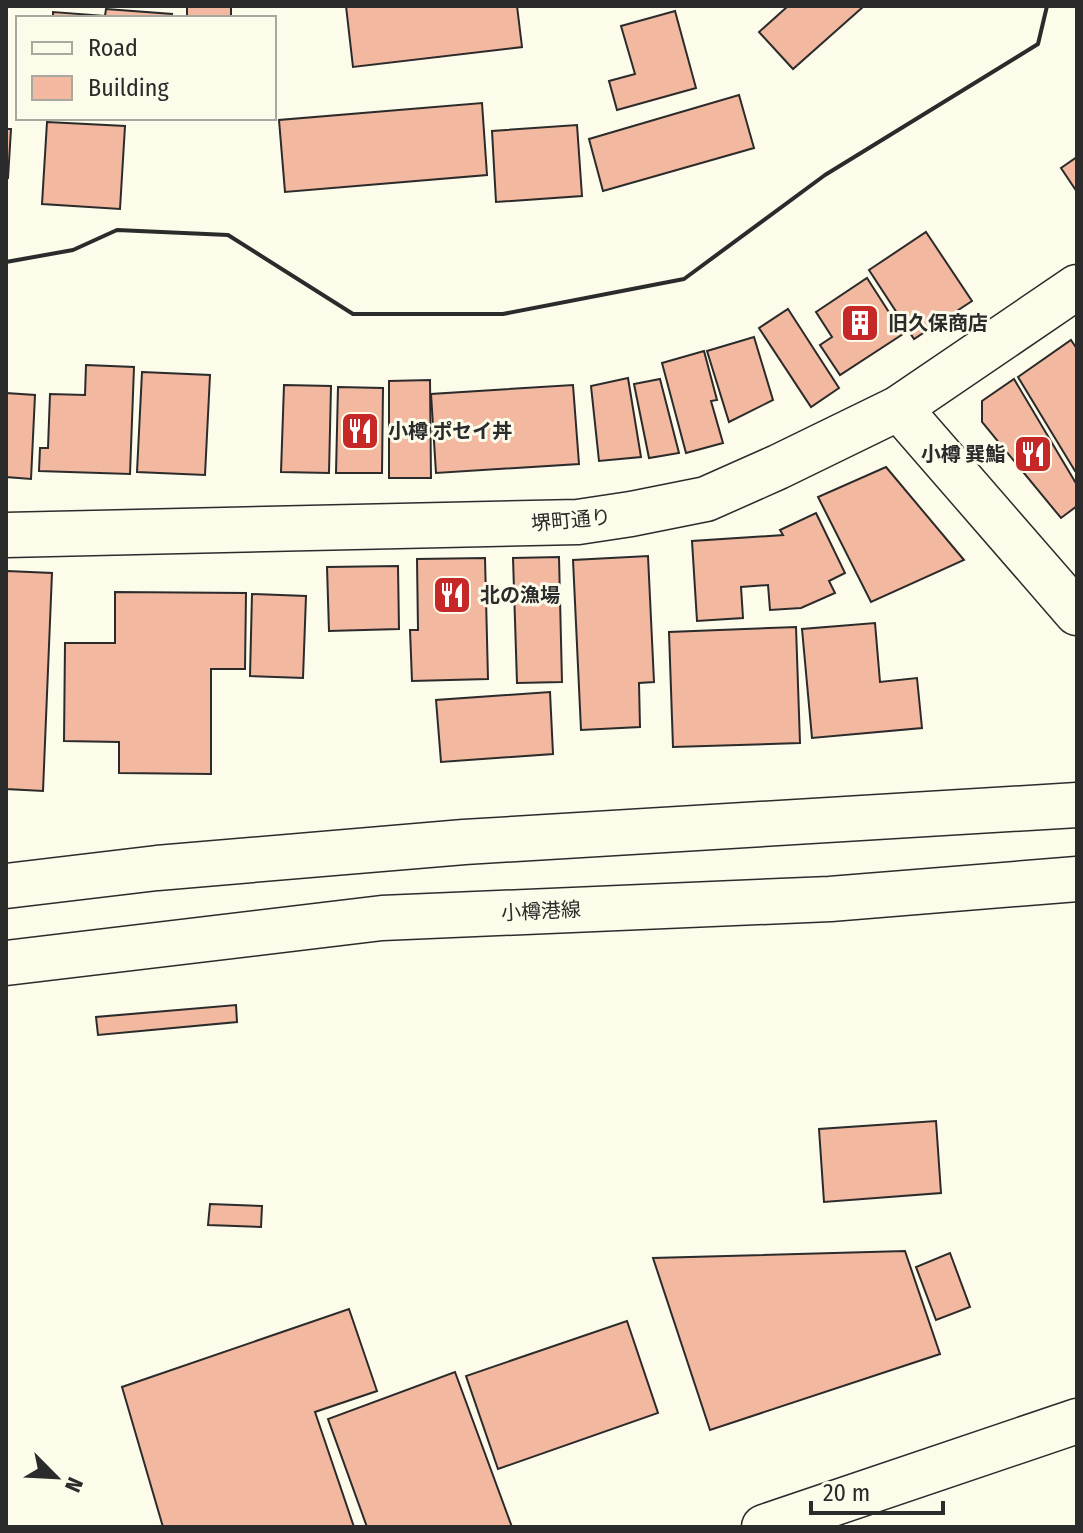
<svg xmlns="http://www.w3.org/2000/svg" width="1083" height="1533" viewBox="0 0 1083 1533" font-family="'Fira Sans Condensed','Noto Sans JP',sans-serif">
<style>
.building{fill:#f2b8a0;stroke:#2b2b2b;stroke-width:2}
.lines{fill:none;stroke-linecap:round;stroke-linejoin:round}
.minor-casing{stroke:#2b2b2b;stroke-width:47}
.major-casing{stroke:#2b2b2b;stroke-width:47}
.minor{stroke:#fdfbea;stroke-width:44}
.major{stroke:#fdfbea;stroke-width:44}
.wall{stroke:#2b2b2b;stroke-width:4}
.labels{text-anchor:middle;stroke-width:6;stroke-linejoin:round;paint-order:stroke}
.poi-label{font-size:20px;font-weight:bold;fill:#2b2b2b;stroke:#fdfbea;text-anchor:start}
.street-label{font-size:20px;fill:#2b2b2b;stroke:#fdfbea}
</style>
<rect width="100%" height="100%" fill="#fdfbea"/>
<g class="building">
<path d="M 231,6 L 231,18 L 187,18 L 187,7 Z"/>
<path d="M 346,6 L 517,6 L 522,47 L 353,67 Z"/>
<path d="M 788,6 L 864,6 L 793,69 L 759,32 Z"/>
<path d="M 106,9 L 172,14 L 171,18 L 53,18 L 53,12 L 105,16 Z"/>
<path d="M 675,11 L 696,88 L 617,110 L 609,81 L 635,74 L 621,26 Z"/>
<path d="M 739,95 L 754,148 L 603,191 L 589,139 Z"/>
<path d="M 482,103 L 487,175 L 285,192 L 279,120 Z"/>
<path d="M 47,122 L 125,126 L 120,209 L 42,204 Z"/>
<path d="M 577,125 L 582,196 L 496,202 L 492,131 Z"/>
<path d="M 6,129 L 11,129 L 8,178 L 6,178 Z"/>
<path d="M 1077,157 L 1077,192 L 1061,168 Z"/>
<path d="M 926,232 L 972,301 L 914,339 L 869,270 Z"/>
<path d="M 867,278 L 903,334 L 840,375 L 820,345 L 832,337 L 816,312 Z"/>
<path d="M 788,309 L 839,388 L 811,407 L 759,328 Z"/>
<path d="M 754,337 L 773,400 L 729,422 L 707,351 Z"/>
<path d="M 1071,340 L 1077,349 L 1077,470 L 1075,471 L 1018,377 Z"/>
<path d="M 704,351 L 717,400 L 711,401 L 723,443 L 686,453 L 662,363 Z"/>
<path d="M 86,365 L 134,367 L 130,474 L 39,471 L 40,448 L 48,448 L 50,394 L 85,395 Z"/>
<path d="M 142,372 L 210,375 L 205,475 L 137,472 Z"/>
<path d="M 628,378 L 641,457 L 599,461 L 591,386 Z"/>
<path d="M 660,379 L 679,453 L 649,458 L 634,384 Z"/>
<path d="M 1014,379 L 1077,485 L 1077,506 L 1061,518 L 982,422 L 982,401 Z"/>
<path d="M 430,380 L 431,478 L 389,478 L 389,381 Z"/>
<path d="M 284,385 L 331,386 L 329,473 L 281,472 Z"/>
<path d="M 573,385 L 579,464 L 436,473 L 431,394 Z"/>
<path d="M 338,387 L 383,388 L 382,473 L 336,473 Z"/>
<path d="M 6,393 L 35,395 L 31,479 L 6,477 Z"/>
<path d="M 886,467 L 964,560 L 871,602 L 818,497 Z"/>
<path d="M 816,513 L 845,573 L 829,581 L 835,593 L 801,608 L 770,610 L 768,585 L 741,587 L 743,618 L 697,621 L 692,541 L 783,535 L 780,530 Z"/>
<path d="M 648,556 L 654,682 L 639,683 L 640,727 L 581,730 L 573,560 Z"/>
<path d="M 559,557 L 562,682 L 517,683 L 513,558 Z"/>
<path d="M 485,558 L 488,679 L 412,681 L 410,630 L 418,630 L 417,559 Z"/>
<path d="M 398,566 L 399,629 L 329,631 L 327,567 Z"/>
<path d="M 7,571 L 52,573 L 43,791 L 6,789 Z"/>
<path d="M 115,592 L 246,593 L 245,669 L 211,669 L 211,774 L 119,773 L 119,742 L 64,741 L 65,643 L 115,643 Z"/>
<path d="M 252,594 L 306,596 L 303,678 L 250,676 Z"/>
<path d="M 875,623 L 880,682 L 917,678 L 922,728 L 812,738 L 802,629 Z"/>
<path d="M 796,627 L 800,743 L 673,747 L 669,632 Z"/>
<path d="M 550,692 L 553,754 L 441,762 L 436,700 Z"/>
<path d="M 236,1005 L 237,1022 L 98,1035 L 96,1017 Z"/>
<path d="M 936,1121 L 941,1193 L 824,1202 L 819,1129 Z"/>
<path d="M 210,1204 L 262,1206 L 261,1227 L 208,1225 Z"/>
<path d="M 905,1251 L 940,1354 L 710,1430 L 653,1258 Z"/>
<path d="M 950,1253 L 970,1307 L 936,1320 L 916,1267 Z"/>
<path d="M 349,1309 L 377,1391 L 315,1412 L 354,1527 L 163,1527 L 122,1387 Z"/>
<path d="M 627,1321 L 658,1413 L 498,1469 L 466,1376 Z"/>
<path d="M 455,1372 L 512,1527 L 367,1527 L 328,1419 Z"/>
</g>
<g class="lines">
<g class="minor-casing">
<g id="minor">
<path d="M 899,408 L 1077,613"/>
<path d="M 6,535 L 578,522 L 631,514 L 706,499 L 778,467 L 899,408 L 1077,287"/>
<path d="M 764,1527 L 1077,1421"/>
</g>
</g>
<g class="major-casing">
<g id="major">
<path d="M 6,886 L 157,868 L 464,842 L 1077,805"/>
<path d="M 6,963 L 382,918 L 830,899 L 1077,879"/>
</g>
</g>
<use href="#minor" class="minor"/>
<use href="#major" class="major"/>
<path class="wall" d="M 6,262 L 73,250 L 117,230 L 228,235 L 353,314 L 503,314 L 684,279 L 825,175 L 1038,44 L 1047,6"/>
</g>
<defs>
<g id="building-square" transform="scale(2)"><rect x="-9" y="-9" width="18" height="18" rx="4" fill="#c62828" stroke="#fdfbea"/><path d="M-4-6H4V6H1V3H-1V6H-4ZM-2.5-4.3h1.7v1.8h-1.7ZM.8-4.3h1.7v1.8H.8ZM-2.5-1h1.7V.8h-1.7ZM.8-1h1.7V.8H.8Z" fill="#fff"/></g>
<g id="restaurant-square" transform="scale(2)"><rect x="-9" y="-9" width="18" height="18" rx="4" fill="#c62828" stroke="#fdfbea"/><path d="M-5-6h1v4h1v-4h1v4h1v-4h1v5L-1.5 .5V6h-2V.5L-5-1ZM5-6V6H3V1.5H1.5Q1.5-4 5-6Z" fill="#fff"/></g>
</defs>
<g fill-rule="evenodd">
<use href="#building-square" x="860" y="323"/>
<use href="#restaurant-square" x="360" y="431"/>
<use href="#restaurant-square" x="1033" y="454"/>
<use href="#restaurant-square" x="452" y="595"/>
</g>
<g class="labels">
<g class="poi-label">
<text x="888" y="330">旧久保商店</text>
<text x="388" y="438">小樽 ポセイ丼</text>
<text x="1005" y="461" text-anchor="end">小樽 巽鮨</text>
<text x="480" y="602">北の漁場</text>
</g>
<g class="street-label">
<text transform="translate(571 520) rotate(-5)" y="7">堺町通り</text>
<text transform="translate(541 911) rotate(-3)" y="7">小樽港線</text>
</g>
</g>
<rect width="1083" height="1533" fill="none" stroke="#2b2b2b" stroke-width="16"/>
<rect x="16" y="16" width="260" height="104" fill="#fdfbea" stroke="#a9a89e" stroke-width="2"/>
<rect x="32" y="42" width="40" height="12" fill="#fdfbea" stroke="#a9a89e" stroke-width="2"/>
<text x="88" y="56" font-size="24" fill="#2b2b2b">Road</text>
<rect x="32" y="76" width="40" height="24" fill="#f2b8a0" stroke="#a9a89e" stroke-width="2"/>
<text x="88" y="96" font-size="24" fill="#2b2b2b">Building</text>
<g transform="translate(56 1477) rotate(114)" stroke="#fdfbea" stroke-width="6" paint-order="stroke">
<path d="M0-6L14 30L0 20L-14 30Z" fill="#2b2b2b"/>
<text y="-12" font-size="22" font-weight="bold" text-anchor="middle" fill="#2b2b2b">N</text>
</g>
<path d="M811 1501v12h132v-12" fill="none" stroke="#2b2b2b" stroke-width="4"/>
<text x="823" y="1501" font-size="24" fill="#2b2b2b" stroke="#fdfbea" stroke-width="6" paint-order="stroke">20 m</text>
</svg>
